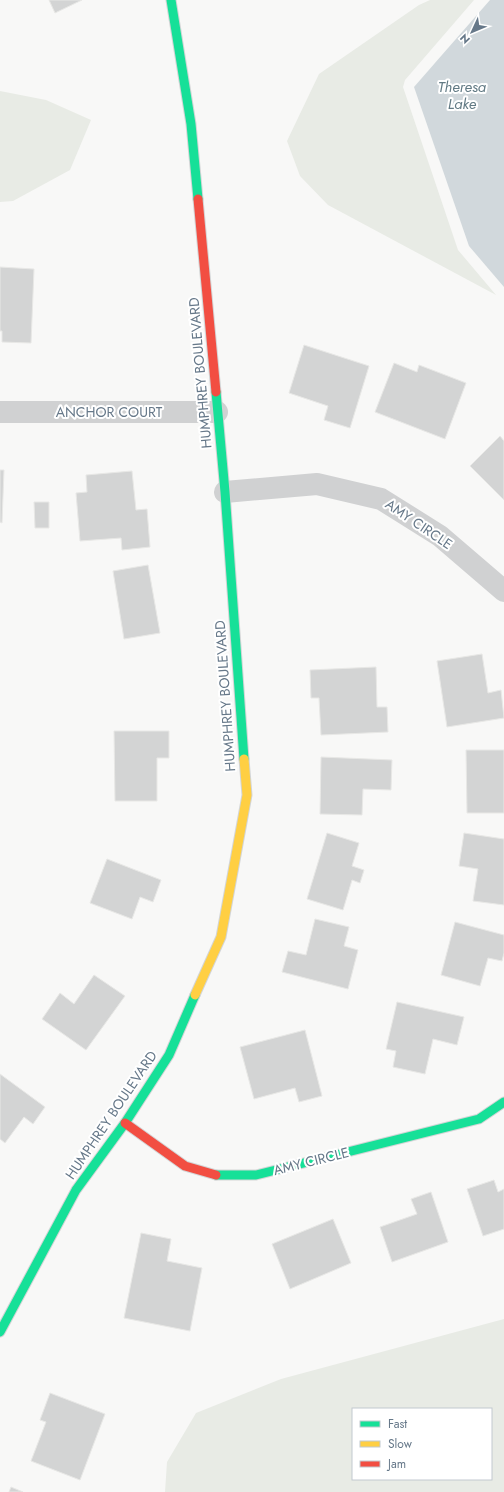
<svg xmlns="http://www.w3.org/2000/svg" width="504" height="1492" viewBox="0 0 504 1492" font-family="Jost,sans-serif">
<style>
.green{fill:#e8ebe5;fill-rule:evenodd}
.water{fill:#d1d8dc}
.building{fill:#d3d4d4;stroke:#e8e8e6}
.lines{fill:none;stroke-linecap:round;stroke-linejoin:round}
.fast-casing{stroke:#d3d5d6;stroke-width:11}
.slow-casing{stroke:#d3d5d6;stroke-width:11}
.jam-casing{stroke:#d3d5d6;stroke-width:11}
.street{stroke:#d0d1d2;stroke-width:22}
.fast{stroke:#16e098;stroke-width:9}
.slow{stroke:#ffcf43;stroke-width:9}
.jam{stroke:#f24e42;stroke-width:9}
.labels{text-anchor:middle;stroke-width:4;stroke-linejoin:round;paint-order:stroke}
.street-label{font-size:14px;fill:#667889;stroke:#fff}
.water-label{font-size:15px;font-style:italic;fill:#627a84;stroke:#fff}
</style>
<rect width="100%" height="100%" fill="#f8f8f7"/>
<g class="green">
<path d="M 430,0 L 474,0 L 405,80 L 403,87 L 458,250 L 496,295 L 328,205 L 300,176 L 287,141 L 319,74 L 419,5 Z"/>
<path d="M 0,91 L 46,100 L 91,120 L 70,170 L 13,201 L 0,202 Z"/>
<path d="M 504,1319 L 504,1492 L 165,1492 L 167,1462 L 196,1413 L 281,1379 ZM 353,1409 L 491,1409 L 491,1479 L 353,1479 Z"/>
</g>
<path class="water" d="M 490,0 L 504,0 L 504,287 L 469,246 L 414,87 Z"/>
<g class="building">
<path d="M 49,0 L 82,0 L 55,13 Z"/>
<path d="M 0,267 L 34,269 L 31,343 L 2,342 L 2,331 L 0,331 Z"/>
<path d="M 304,345 L 369,366 L 350,428 L 324,420 L 328,406 L 289,393 Z"/>
<path d="M 394,363 L 417,372 L 419,365 L 466,383 L 445,439 L 375,412 Z"/>
<path d="M 500,436 L 504,441 L 504,500 L 470,466 Z"/>
<path d="M 0,470 L 4,470 L 2,523 L 0,522 Z"/>
<path d="M 132,471 L 136,510 L 147,509 L 150,547 L 122,550 L 121,538 L 80,541 L 76,493 L 87,492 L 86,475 Z"/>
<path d="M 34,502 L 49,502 L 49,528 L 35,528 Z"/>
<path d="M 148,565 L 160,633 L 124,639 L 113,571 Z"/>
<path d="M 482,654 L 488,693 L 501,690 L 504,718 L 447,727 L 437,661 Z"/>
<path d="M 376,667 L 377,707 L 387,707 L 388,732 L 321,735 L 319,698 L 311,698 L 310,670 Z"/>
<path d="M 114,731 L 169,731 L 169,758 L 157,758 L 157,801 L 115,801 Z"/>
<path d="M 466,750 L 504,750 L 504,813 L 467,813 Z"/>
<path d="M 321,757 L 392,760 L 391,790 L 363,789 L 362,815 L 320,814 Z"/>
<path d="M 327,833 L 359,843 L 352,866 L 364,870 L 360,883 L 352,880 L 343,910 L 307,899 Z"/>
<path d="M 464,833 L 504,839 L 504,905 L 473,901 L 478,869 L 459,866 Z"/>
<path d="M 107,859 L 161,880 L 153,902 L 140,897 L 132,919 L 90,903 Z"/>
<path d="M 315,919 L 349,927 L 344,946 L 358,950 L 348,989 L 282,972 L 288,951 L 306,955 Z"/>
<path d="M 455,922 L 504,935 L 504,953 L 502,961 L 488,958 L 480,986 L 441,975 Z"/>
<path d="M 94,975 L 125,996 L 86,1050 L 42,1019 L 60,993 L 74,1004 Z"/>
<path d="M 397,1002 L 464,1017 L 457,1045 L 433,1039 L 425,1074 L 393,1067 L 396,1051 L 386,1049 Z"/>
<path d="M 305,1030 L 322,1096 L 299,1102 L 295,1088 L 254,1099 L 240,1047 Z"/>
<path d="M 0,1074 L 45,1107 L 33,1124 L 24,1117 L 5,1143 L 0,1139 Z"/>
<path d="M 494,1180 L 498,1192 L 504,1189 L 504,1229 L 483,1236 L 467,1189 Z"/>
<path d="M 431,1192 L 448,1242 L 392,1262 L 380,1227 L 417,1214 L 411,1199 Z"/>
<path d="M 333,1219 L 351,1263 L 290,1289 L 272,1244 Z"/>
<path d="M 141,1233 L 171,1239 L 167,1261 L 202,1268 L 190,1331 L 124,1318 Z"/>
<path d="M 50,1393 L 105,1414 L 80,1480 L 31,1461 L 46,1422 L 40,1420 Z"/>
<path d="M 11,1487 L 23,1492 L 9,1492 Z"/>
</g>
<g class="lines">
<g class="fast-casing">
<g id="fast">
<path d="M 171,0 L 191,124 L 198,199"/>
<path d="M 216,392 L 225,492 L 244,759"/>
<path d="M 216,1175 L 256,1175 L 479,1119 L 504,1102"/>
<path d="M 0,1332 L 76,1190 L 125,1123 L 169,1055 L 195,995"/>
</g>
</g>
<g class="slow-casing">
<path id="slow" d="M 195,995 L 221,937 L 247,795 L 244,759"/>
</g>
<g class="jam-casing">
<g id="jam">
<path d="M 198,199 L 216,392"/>
<path d="M 125,1123 L 185,1166 L 216,1175"/>
</g>
</g>
<g class="street">
<path d="M 0,412 L 217,412"/>
<path d="M 225,492 L 317,484 L 381,499 L 440,536 L 504,591"/>
</g>
<use href="#fast" class="fast"/>
<use href="#slow" class="slow"/>
<use href="#jam" class="jam"/>
</g>
<g class="labels">
<g class="street-label">
<text transform="translate(200 373) rotate(-95)" y="5">HUMPHREY BOULEVARD</text>
<text x="109" y="417">ANCHOR COURT</text>
<text transform="translate(419 524) rotate(34)" y="5">AMY CIRCLE</text>
<text transform="translate(225 696) rotate(-94)" y="5">HUMPHREY BOULEVARD</text>
<text transform="translate(111 1115) rotate(-56)" y="5">HUMPHREY BOULEVARD</text>
<text transform="translate(311 1161) rotate(-14)" y="5">AMY CIRCLE</text>
</g>
<g class="water-label">
<text x="462" y="92">Theresa<tspan x="462" dy="17">Lake</tspan></text>
</g>
</g>
<rect x="352" y="1408" width="140" height="72" fill="#ffffff" stroke="#c2c9d0"/>
<rect x="360" y="1421" width="20" height="6" fill="#16e098" stroke="#c2c9d0"/>
<text x="388" y="1428" font-size="12" fill="#667889">Fast</text>
<rect x="360" y="1441" width="20" height="6" fill="#ffcf43" stroke="#c2c9d0"/>
<text x="388" y="1448" font-size="12" fill="#667889">Slow</text>
<rect x="360" y="1461" width="20" height="6" fill="#f24e42" stroke="#c2c9d0"/>
<text x="388" y="1468" font-size="12" fill="#667889">Jam</text>
<g transform="translate(472 32) rotate(226)" stroke="#ffffff" stroke-width="3" paint-order="stroke">
<path d="M0-3L7 15L0 10L-7 15Z" fill="#667889"/>
<text y="-6" font-size="11" font-weight="bold" text-anchor="middle" fill="#667889">N</text>
</g>
</svg>
